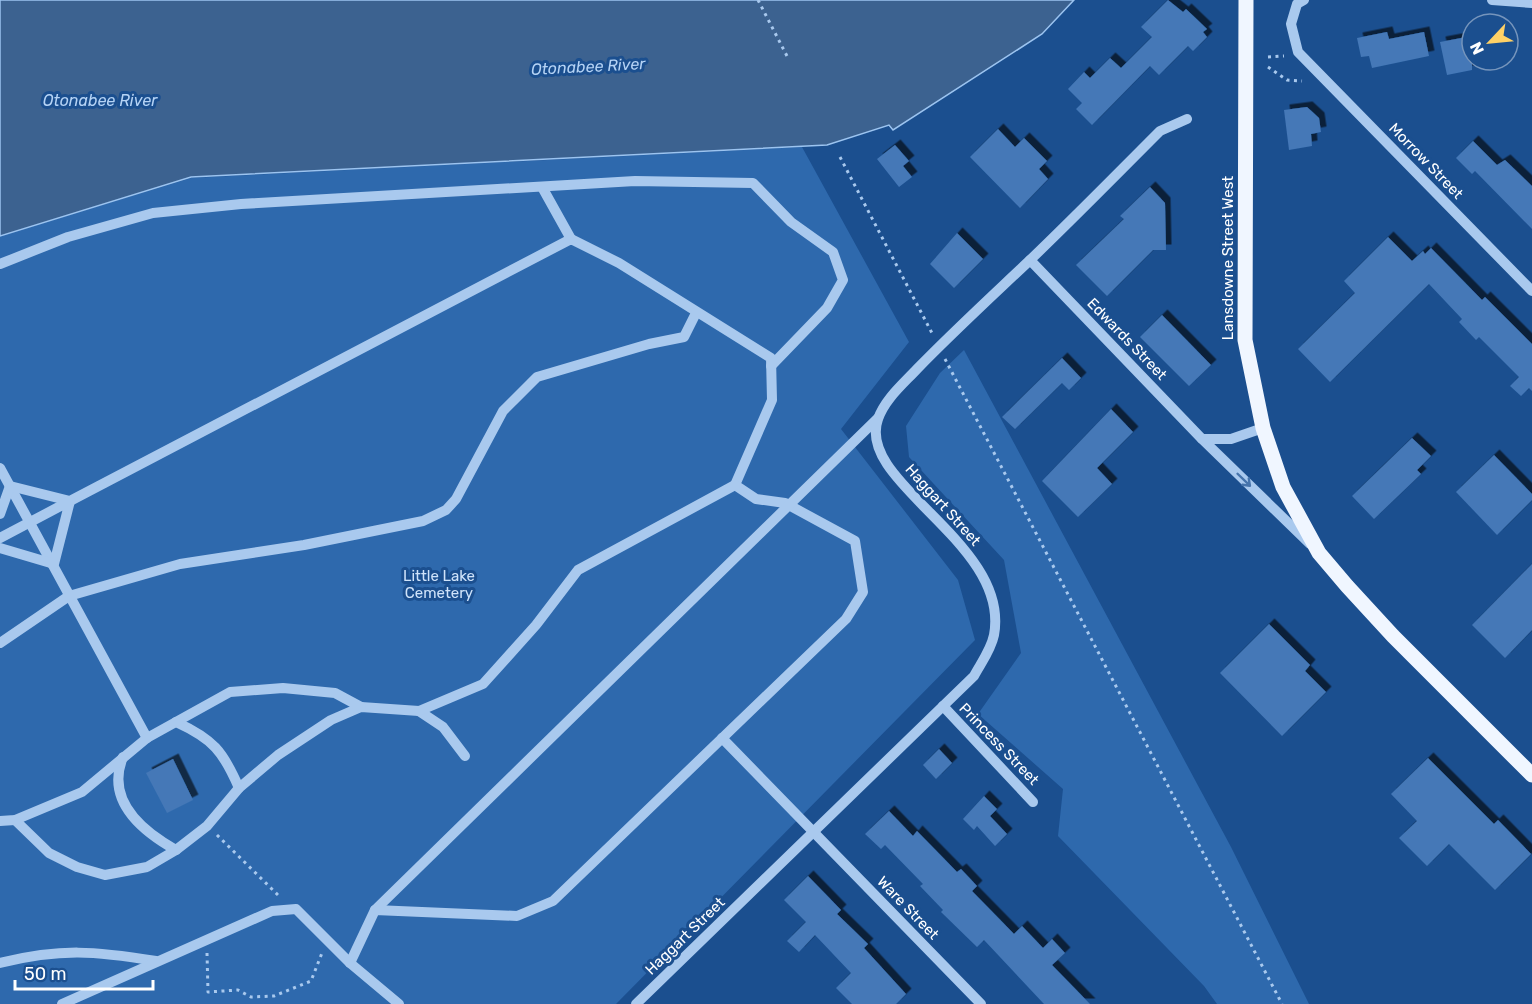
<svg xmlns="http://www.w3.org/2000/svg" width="1532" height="1004" viewBox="0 0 1532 1004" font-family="Rubik,sans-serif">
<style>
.green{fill:#2e69ad}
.water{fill:#3c6290;stroke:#9cc4f0;stroke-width:1.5}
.building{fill:#4478b7;filter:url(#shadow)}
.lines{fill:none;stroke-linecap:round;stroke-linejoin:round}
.path{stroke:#a9c9ee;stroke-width:3;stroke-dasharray:3 4.5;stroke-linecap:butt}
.minor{stroke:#a9c9ee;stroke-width:10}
.major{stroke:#f0f6ff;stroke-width:15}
.oneway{stroke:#4674ac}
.labels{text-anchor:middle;stroke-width:6;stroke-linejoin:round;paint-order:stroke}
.street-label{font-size:15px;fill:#fff;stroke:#1b4f8f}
.park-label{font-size:15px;fill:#cfe3fa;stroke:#1b4f8f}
.water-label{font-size:16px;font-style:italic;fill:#b5d3f5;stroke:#1b4f8f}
</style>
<defs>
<filter id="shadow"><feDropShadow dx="5.5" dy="-5.5" stdDeviation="0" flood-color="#0009"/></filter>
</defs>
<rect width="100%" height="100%" fill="#1b4f8f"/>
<g class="green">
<path d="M 802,147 L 909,342 L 841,429 L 958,580 L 975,640 L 616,1004 L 0,1004 L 0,236 L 191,178 Z"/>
<path d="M 964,350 L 1231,847 L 1309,1004 L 1217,1004 L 1204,986 L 1058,836 L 1063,789 L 978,714 L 1021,653 L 1004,560 L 909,457 L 906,426 L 940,373 Z"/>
</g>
<path class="water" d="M 0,0 L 1074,0 L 1042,34 L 893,130 L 889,125 L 827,145 L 191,177 L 0,236 Z"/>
<g class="building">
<path d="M 1168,0 L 1183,12 L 1186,9 L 1207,29 L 1203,32 L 1207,37 L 1193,51 L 1188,46 L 1159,75 L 1150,66 L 1092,125 L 1076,109 L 1082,103 L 1068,89 L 1084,72 L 1090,78 L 1110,58 L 1121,68 L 1152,37 L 1141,27 Z"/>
<path d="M 1387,32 L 1389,39 L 1424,32 L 1429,56 L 1372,68 L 1369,56 L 1361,57 L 1357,38 Z"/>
<path d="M 1472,36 L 1472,70 L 1447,75 L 1440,42 Z"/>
<path d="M 1307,107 L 1319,118 L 1321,132 L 1311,134 L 1312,146 L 1289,150 L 1284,110 Z"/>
<path d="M 998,129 L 1015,147 L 1024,138 L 1047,161 L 1039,169 L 1048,179 L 1020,208 L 970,157 Z"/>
<path d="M 1473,141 L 1497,165 L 1505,160 L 1532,186 L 1532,229 L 1475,171 L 1472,174 L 1456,158 Z"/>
<path d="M 895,145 L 909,161 L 903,166 L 912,177 L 899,187 L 877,159 Z"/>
<path d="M 1150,187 L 1165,203 L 1166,250 L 1153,250 L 1107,296 L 1076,265 L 1124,219 L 1120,216 Z"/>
<path d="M 957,233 L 983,259 L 954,288 L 930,264 Z"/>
<path d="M 1388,237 L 1412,261 L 1423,251 L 1425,254 L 1431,248 L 1482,300 L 1485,297 L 1532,344 L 1532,391 L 1529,388 L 1521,396 L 1510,386 L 1519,377 L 1479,337 L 1476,340 L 1459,322 L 1462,319 L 1429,284 L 1330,382 L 1298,349 L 1355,293 L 1344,281 Z"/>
<path d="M 1162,315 L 1211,365 L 1189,386 L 1140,337 Z"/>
<path d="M 1062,358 L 1081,378 L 1069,390 L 1062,383 L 1015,429 L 1002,417 Z"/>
<path d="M 1111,409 L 1133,432 L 1097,468 L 1112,484 L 1078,517 L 1042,481 Z"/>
<path d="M 1412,438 L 1431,456 L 1417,470 L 1421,474 L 1374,519 L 1352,496 Z"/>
<path d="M 1494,455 L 1532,494 L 1532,500 L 1497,535 L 1456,492 Z"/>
<path d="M 1532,564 L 1532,630 L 1505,658 L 1472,625 Z"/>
<path d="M 1269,624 L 1310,665 L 1305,671 L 1326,692 L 1282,736 L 1220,673 Z"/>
<path d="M 939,749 L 952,763 L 936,779 L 923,765 Z"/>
<path d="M 1428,758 L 1494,824 L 1498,820 L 1531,854 L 1495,890 L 1449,844 L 1427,866 L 1399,838 L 1417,821 L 1391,794 Z"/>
<path d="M 173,759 L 193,800 L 167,813 L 146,773 Z"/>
<path d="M 984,796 L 997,809 L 990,816 L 1007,834 L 995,846 L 977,826 L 974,830 L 963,819 Z"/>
<path d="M 889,811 L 913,836 L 917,831 L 957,872 L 961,869 L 977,886 L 972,891 L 1014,934 L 1022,926 L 1043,948 L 1052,939 L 1065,953 L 1052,965 L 1090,1004 L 1044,1004 L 984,940 L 977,947 L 941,912 L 943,910 L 920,886 L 923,884 L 885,845 L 881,849 L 865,834 Z"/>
<path d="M 808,876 L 841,910 L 837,914 L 868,944 L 864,948 L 906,994 L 896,1004 L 852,1004 L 836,988 L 851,973 L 815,935 L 799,952 L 787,941 L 806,922 L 784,900 Z"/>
</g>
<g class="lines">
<g class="path">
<path d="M 758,0 L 788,58"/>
<path d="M 1268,57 L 1284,56"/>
<path d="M 1268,67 L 1287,80 L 1302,81"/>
<path d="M 840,157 L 933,335"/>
<path d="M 945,359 L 1282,1004"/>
<path d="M 217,835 L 279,896"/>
<path d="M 207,953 L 208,992 L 238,990 L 251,997 L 274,996 L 311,981 L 322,953"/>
</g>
<g class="minor">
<path d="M 1304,0 L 1297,4 L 1291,24 L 1298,52 L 1532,291"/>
<path d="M 1492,0 L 1532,3"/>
<path d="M 542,187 L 571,239"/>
<path d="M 1030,260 L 1202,439 L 1310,544"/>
<path d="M 0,264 L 68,237 L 153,213 L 241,204 L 635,181 L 753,183 L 791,222 L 833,252 L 843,280 L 827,308 L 771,366"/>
<path d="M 1202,439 L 1231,439 L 1263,428"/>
<path d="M 0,468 L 147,738"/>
<path d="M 0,514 L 10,486 L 70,501 L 571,239 L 619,263 L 771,358 L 772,400 L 735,485 L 756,499 L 785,503 L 855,541 L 863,592 L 846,619 L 553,901 L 517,916 L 375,910 L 350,963"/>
<path d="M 0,538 L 70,501 L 54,564 L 0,548"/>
<path d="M 0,643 L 69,596 L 180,564 L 304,545 L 423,521 L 446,510 L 456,499 L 503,411 L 537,377 L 649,344 L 684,337 L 696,313"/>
<path d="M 943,706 L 1033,802"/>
<path d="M 419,711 L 443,727 L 465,756"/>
<path d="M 176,722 C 213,739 223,751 239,788"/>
<path d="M 722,738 L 981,1004"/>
<path d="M 123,757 C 105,801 142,831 176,850"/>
<path d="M 15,820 L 49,853 L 77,867 L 105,875 L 147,867 L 176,850 L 207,826 L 239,788 L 278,755 L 331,720 L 361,707 L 419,711 L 483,684 L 536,625 L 578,570 L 735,485"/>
<path d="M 0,821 L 15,820 L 82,792 L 147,738 L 230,692 L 283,688 L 335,693 L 361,707"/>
<path d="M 375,910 L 878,418"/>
<path d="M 0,963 C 61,948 95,951 156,961"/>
<path d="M 62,1004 L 272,911 L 296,909 L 350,963 L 399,1004"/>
<path d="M 636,1004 L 974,676 C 981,663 991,650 994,635 C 1011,543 855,483 878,419 C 885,399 903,384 917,369 C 953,332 990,298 1028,262 C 1073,219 1116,175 1160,131 L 1187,119"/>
</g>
<path class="major" d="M 1246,0 L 1245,340 L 1263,428 L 1283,487 L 1319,553 L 1347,586 L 1393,636 L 1532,775"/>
</g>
<defs><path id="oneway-shaft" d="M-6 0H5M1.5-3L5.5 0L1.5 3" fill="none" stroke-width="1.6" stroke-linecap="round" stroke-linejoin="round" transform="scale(1.5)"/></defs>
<use class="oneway" href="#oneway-shaft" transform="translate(1244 480) rotate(44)"/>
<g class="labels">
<g class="street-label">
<text transform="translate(1426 161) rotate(46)" y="5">Morrow Street</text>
<text transform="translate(1228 258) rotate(-90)" y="5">Lansdowne Street West</text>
<text transform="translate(1127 339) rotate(46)" y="5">Edwards Street</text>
<text transform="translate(943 505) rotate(48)" y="5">Haggart Street</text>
<text transform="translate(999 744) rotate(46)" y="5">Princess Street</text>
<text transform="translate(908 908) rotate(46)" y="5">Ware Street</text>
<text transform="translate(685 936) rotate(-44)" y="5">Haggart Street</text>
</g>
<g class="park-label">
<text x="439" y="581">Little Lake<tspan x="439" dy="17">Cemetery</tspan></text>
</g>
<g class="water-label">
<text transform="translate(588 66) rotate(-3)" y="6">Otonabee River</text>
<text x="100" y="106">Otonabee River</text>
</g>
</g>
<g transform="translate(1490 42) rotate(244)"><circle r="28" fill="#1b4f8f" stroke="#7695bc" stroke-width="1.5"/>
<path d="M0-4.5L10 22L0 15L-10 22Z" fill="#ffd166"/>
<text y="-9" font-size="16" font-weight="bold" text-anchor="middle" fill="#ffffff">N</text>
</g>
<path d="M15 980v9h138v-9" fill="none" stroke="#ffffff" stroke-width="3"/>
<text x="24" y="980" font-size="18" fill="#ffffff" stroke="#1b4f8f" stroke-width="4.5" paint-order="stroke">50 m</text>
</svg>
